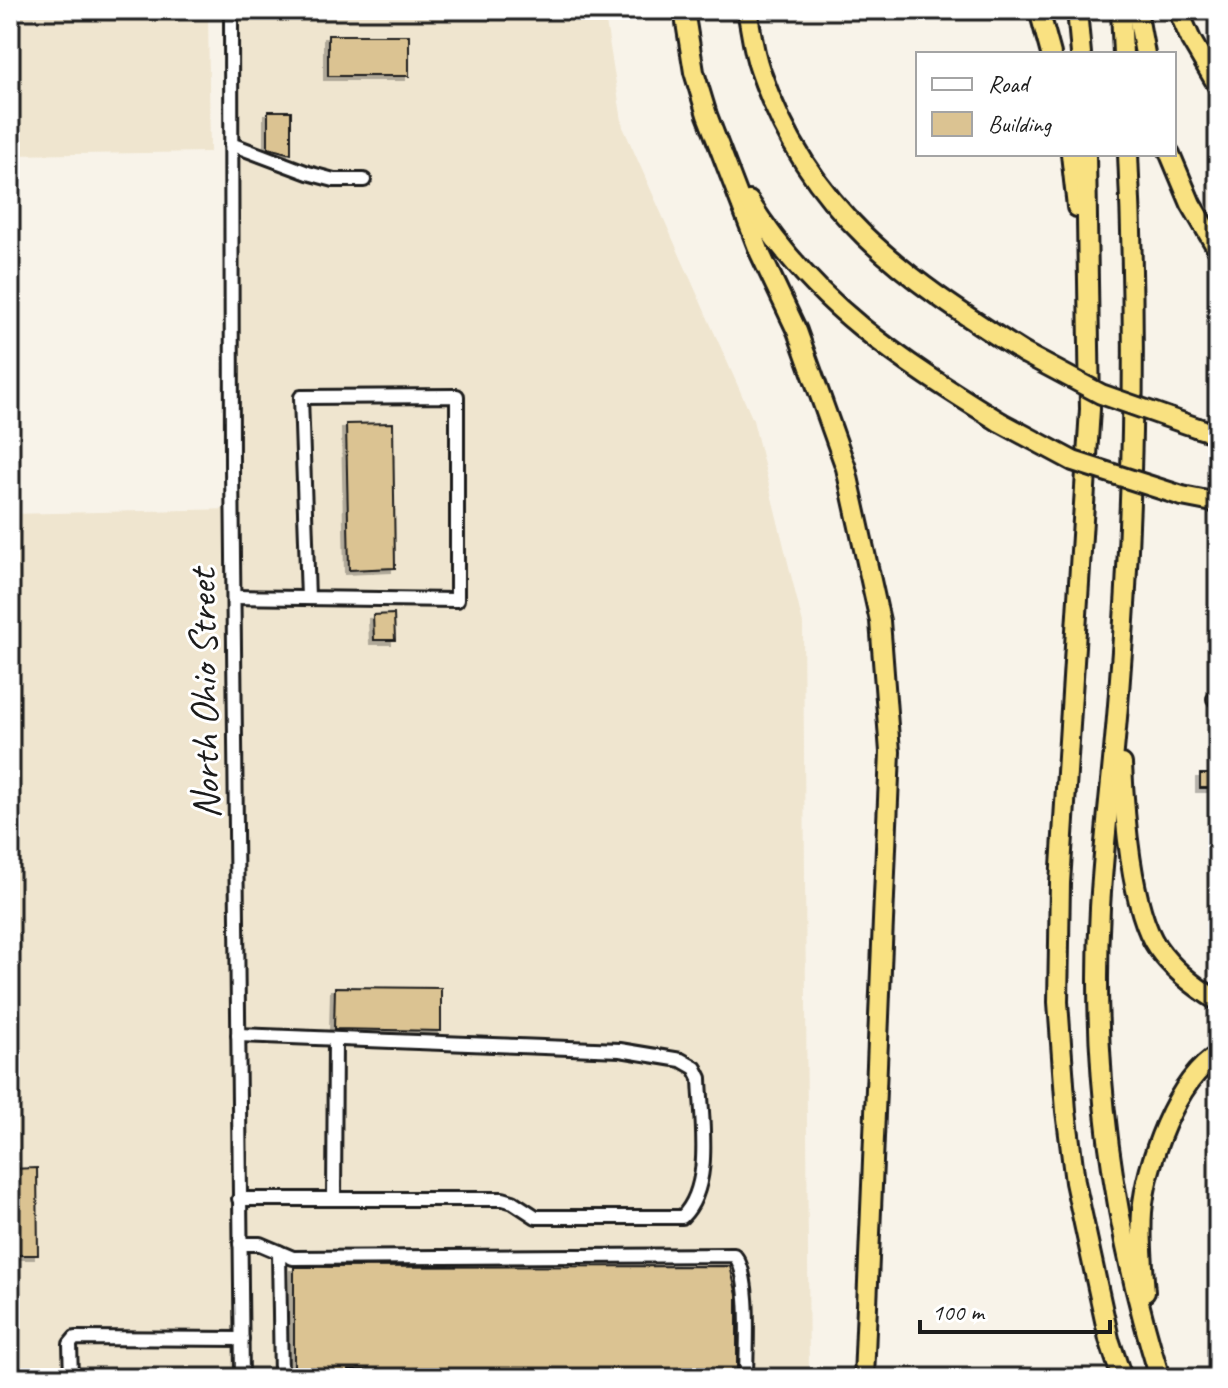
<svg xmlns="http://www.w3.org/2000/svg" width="1228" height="1388" viewBox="0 0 1228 1388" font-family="Caveat,sans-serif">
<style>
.built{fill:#efe5cf}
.building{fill:#dbc392;stroke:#1c1c1c;stroke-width:2;filter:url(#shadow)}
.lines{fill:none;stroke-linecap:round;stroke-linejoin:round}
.minor-casing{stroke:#1c1c1c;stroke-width:18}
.highway-casing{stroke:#1c1c1c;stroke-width:24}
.minor{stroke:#fff;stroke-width:12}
.highway{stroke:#f9e181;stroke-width:18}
.highway-bridge-casing{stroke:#1c1c1c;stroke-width:24;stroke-linecap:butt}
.highway-bridge{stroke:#f9e181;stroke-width:18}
.labels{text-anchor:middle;stroke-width:6;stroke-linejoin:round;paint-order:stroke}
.street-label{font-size:40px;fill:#1c1c1c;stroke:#fff}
</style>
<defs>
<filter id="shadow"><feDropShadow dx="-4" dy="4" stdDeviation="0" flood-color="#0004"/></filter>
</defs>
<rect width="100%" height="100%" fill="#f8f3e9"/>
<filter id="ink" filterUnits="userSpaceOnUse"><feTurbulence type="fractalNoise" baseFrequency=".0125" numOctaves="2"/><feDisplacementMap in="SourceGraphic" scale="16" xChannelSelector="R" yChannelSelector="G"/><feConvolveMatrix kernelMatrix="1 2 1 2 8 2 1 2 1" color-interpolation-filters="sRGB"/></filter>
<g filter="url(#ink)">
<g class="built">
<path d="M 10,10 L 208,10 L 210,152 L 10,155 Z"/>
<path d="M 230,10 L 604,10 L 623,127 L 753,420 L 803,624 L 809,1378 L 10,1378 L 10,514 L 233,509 Z"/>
</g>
<g class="building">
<rect x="328" y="35" width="81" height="41"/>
<path d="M 268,111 L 291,111 L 291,154 L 268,148 Z"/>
<path d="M 393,423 L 395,568 L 349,570 L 346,424 Z"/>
<path d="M 394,614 L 395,640 L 374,640 L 373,615 Z"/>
<rect x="1200" y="774" width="18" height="14"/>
<path d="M 335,987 L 441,988 L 441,1031 L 334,1029 Z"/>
<path d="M 37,1168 L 38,1255 L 10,1255 L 10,1169 Z"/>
<path d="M 730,1266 L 737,1295 L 737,1378 L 401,1378 L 401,1370 L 348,1370 L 348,1378 L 294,1378 L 294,1267 Z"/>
</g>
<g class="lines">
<g class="minor-casing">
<g id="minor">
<path d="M 231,10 L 232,465 L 242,1378"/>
<path d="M 231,144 L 308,173 L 334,180 L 364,180"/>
<path d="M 234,597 L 457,600 L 457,396 L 301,397 L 308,598"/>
<path d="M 1214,699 L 1218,699"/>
<path d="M 238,1035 L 620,1050 L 681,1060 L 695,1068 L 700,1078 C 701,1119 714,1186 682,1217 L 536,1217 L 513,1202 L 503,1199 L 239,1199"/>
<path d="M 334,1199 L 335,1039"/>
<path d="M 240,1244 L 260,1244 L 293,1258 L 734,1255 C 752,1273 746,1350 746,1378"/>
<path d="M 279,1252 L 281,1378"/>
<path d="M 71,1378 L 70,1344 L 75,1338 L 242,1339"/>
</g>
</g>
<g class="highway-casing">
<g id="highway">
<path d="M 684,10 L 694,72 L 707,115 L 760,253 L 797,331 L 846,468 L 880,621 L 890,752 L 864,1378"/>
<path d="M 747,10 C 751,29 753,51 760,70 C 809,212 902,276 1024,353"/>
<path d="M 1039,10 L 1051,54"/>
<path d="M 1077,10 L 1081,54"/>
<path d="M 1121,10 L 1123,54"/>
<path d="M 1137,10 L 1145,54"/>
<path d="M 1178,10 L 1191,40 L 1218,86"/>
<path d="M 1071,154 L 1077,207"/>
<path d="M 1086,154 L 1090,409 L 1060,883 L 1058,1002 L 1066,1111 L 1075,1182 L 1109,1339 L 1122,1378"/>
<path d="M 1128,154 C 1137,332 1133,514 1119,692 C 1114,764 1104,836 1100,908 C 1091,1067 1113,1226 1160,1378"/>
<path d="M 1170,154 L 1191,204 L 1218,250"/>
<path d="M 749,201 C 814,305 899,359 1000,422"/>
<path d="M 1198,428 L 1218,434"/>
<path d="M 1182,496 L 1218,503"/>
<path d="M 1122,764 C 1124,811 1131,909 1157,947 C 1173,970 1195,987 1218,1001"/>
<path d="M 1145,1292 C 1143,1266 1140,1238 1142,1212 C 1146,1165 1175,1080 1218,1055"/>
</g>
</g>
<use href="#minor" class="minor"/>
<use href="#highway" class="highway"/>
<g class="highway-bridge-casing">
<g id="highway-bridge">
<path d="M 1024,353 L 1101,394 L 1198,428"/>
<path d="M 1000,422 L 1073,461 L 1182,496"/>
</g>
</g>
<use href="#highway-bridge" class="highway-bridge"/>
</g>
</g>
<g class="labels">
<g class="street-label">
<text transform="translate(203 694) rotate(-91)" y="14">North Ohio Street</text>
</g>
</g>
<rect width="1228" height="1388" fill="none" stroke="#fff" stroke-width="40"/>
<rect x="20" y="20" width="1188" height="1348" fill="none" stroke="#1c1c1c" stroke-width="3" filter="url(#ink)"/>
<rect x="916" y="52" width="260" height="104" fill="#ffffff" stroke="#a4a4a4" stroke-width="2"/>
<rect x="932" y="78" width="40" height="12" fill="#ffffff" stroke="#a4a4a4" stroke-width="2"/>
<text x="988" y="92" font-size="24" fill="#1c1c1c">Road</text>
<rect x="932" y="112" width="40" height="24" fill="#dbc392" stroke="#a4a4a4" stroke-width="2"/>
<text x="988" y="132" font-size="24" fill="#1c1c1c">Building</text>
<path d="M920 1320v12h190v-12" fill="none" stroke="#1c1c1c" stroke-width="4"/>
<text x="932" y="1320" font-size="24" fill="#1c1c1c" stroke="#ffffff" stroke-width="6" paint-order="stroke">100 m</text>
</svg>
